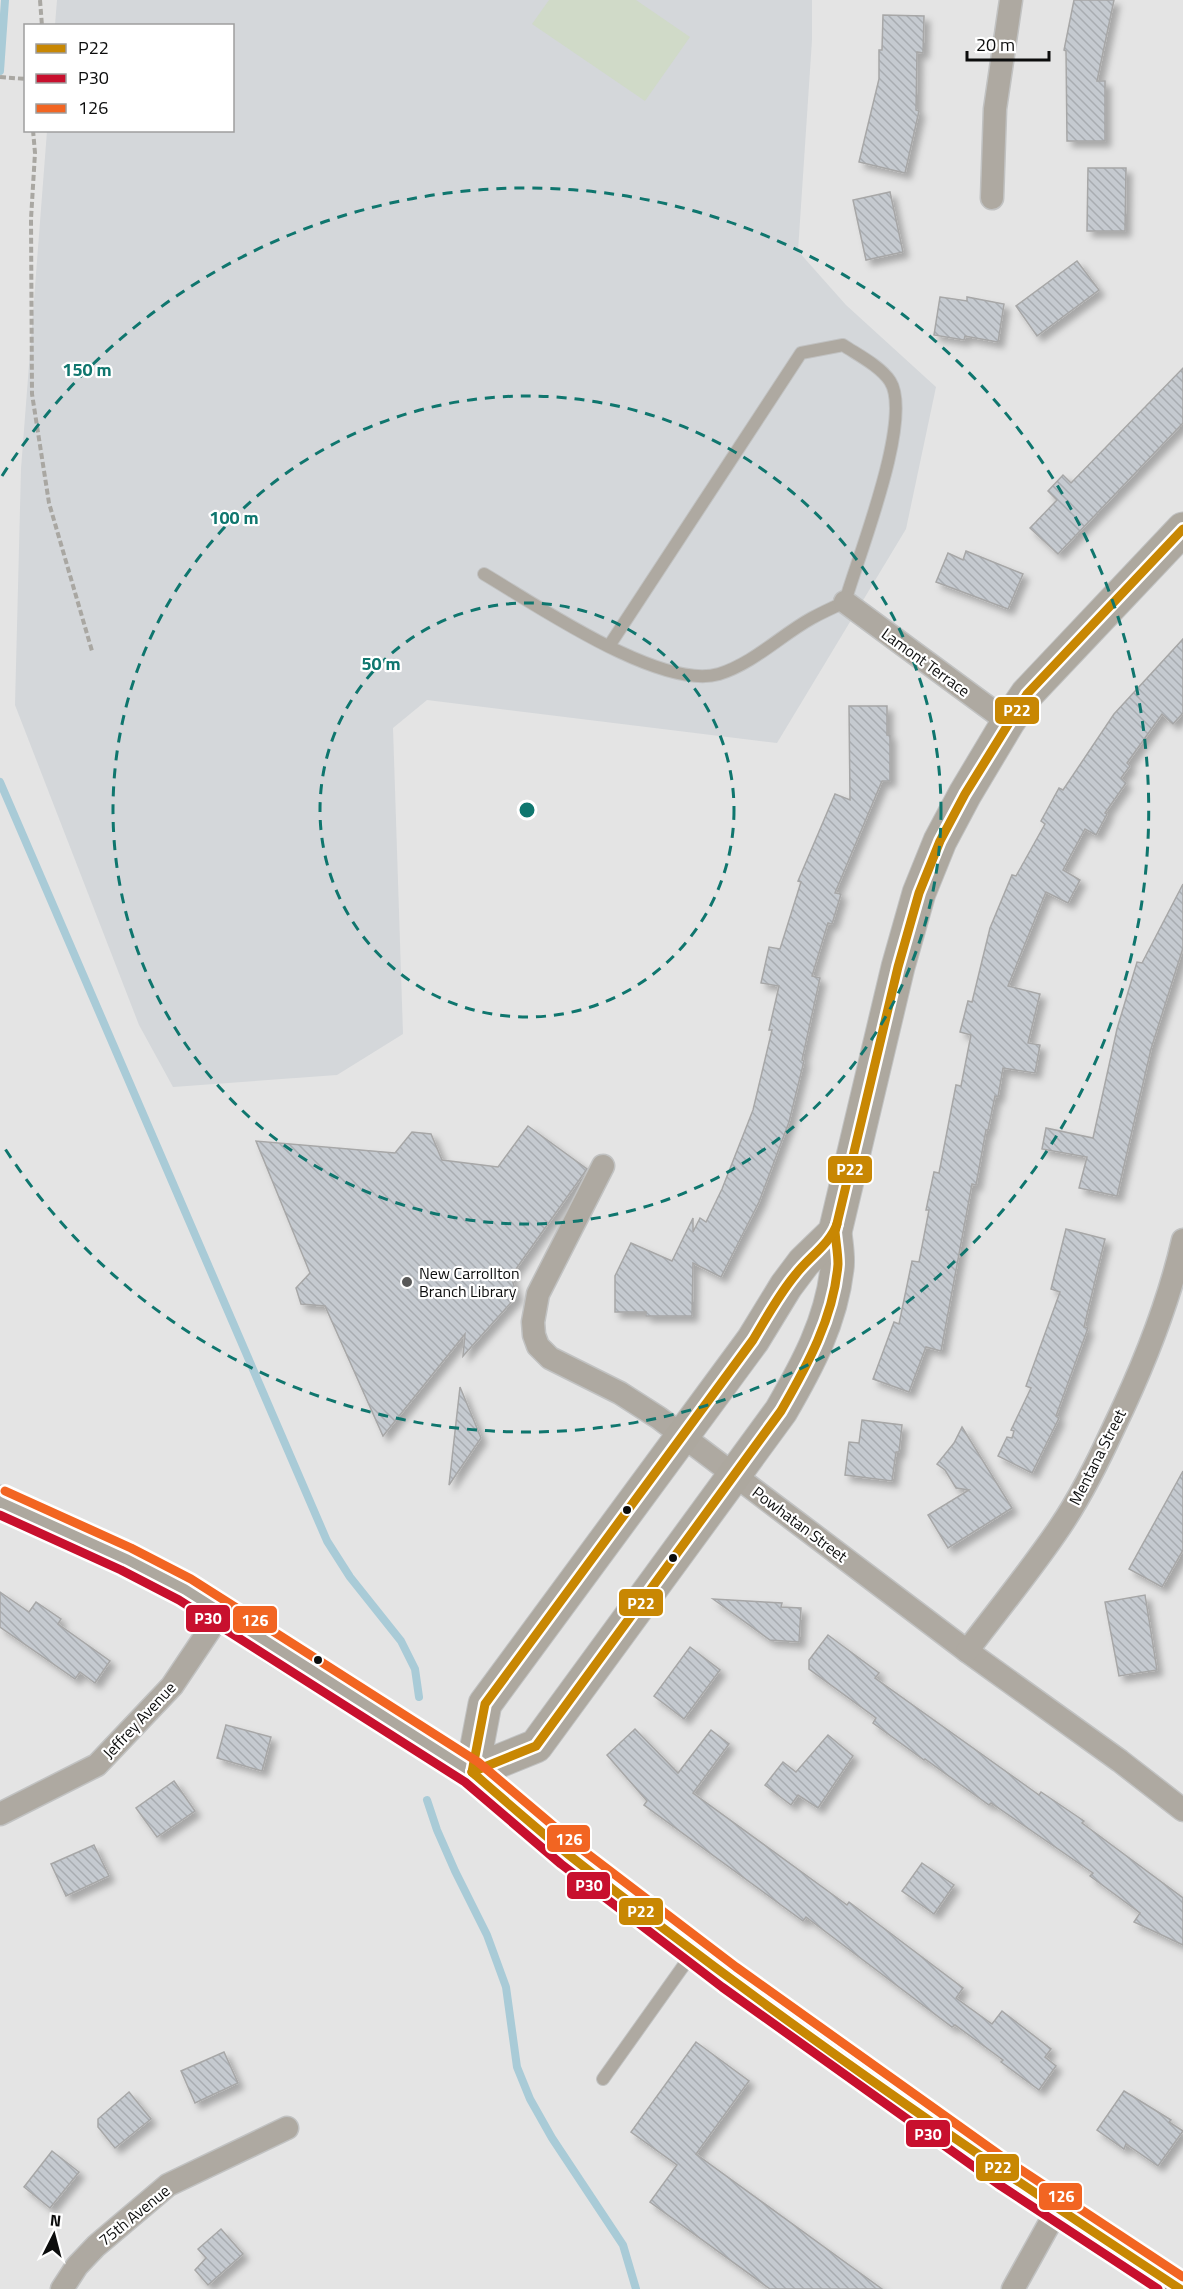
<svg xmlns="http://www.w3.org/2000/svg" width="1183" height="2289" viewBox="0 0 1183 2289" font-family="'Titillium Web',sans-serif">
<style>
.built{fill:#d4d7da}
.pitch{fill:#d0dac8}
.lines{fill:none;stroke-linecap:round;stroke-linejoin:round}
.stream{stroke:#a9cbd7;stroke-width:8}
.building{fill:url(#building-back-hatch);stroke:#a7a7a7;stroke-width:1.5;filter:url(#shadow)}
.lane-casing{stroke:#c1c2c2;stroke-width:14}
.street-casing{stroke:#c1c2c2;stroke-width:25}
.secondary-casing{stroke:#c1c2c2;stroke-width:35}
.path{stroke:#a9a7a2;stroke-width:4;stroke-dasharray:6 3;stroke-linecap:butt}
.lane{stroke:#aea9a1;stroke-width:12}
.street{stroke:#aea9a1;stroke-width:22}
.secondary{stroke:#ada89f;stroke-width:33}
.bus-1-casing{stroke:#fff;stroke-width:14}
.bus-2-casing{stroke:#fff;stroke-width:14}
.bus-3-casing{stroke:#fff;stroke-width:14}
.bus-1{stroke:#c88703;stroke-width:9}
.bus-2{stroke:#c8102e;stroke-width:9}
.bus-3{stroke:#f26522;stroke-width:9}
.ring{fill:none;stroke:#0f766e;stroke-width:3;stroke-dasharray:10 8}
.poi-dot{fill:#585858;stroke:#fff;stroke-width:2}
.bus-dot{fill:#0c0d0d;stroke:#fff;stroke-width:2}
.labels{text-anchor:middle;stroke-width:4.5;stroke-linejoin:round;paint-order:stroke}
.street-label{font-size:16px;fill:#0c0d0d;stroke:#fff}
.poi-label{font-size:16px;fill:#0c0d0d;stroke:#fff;text-anchor:start}
.centre{fill:#0f766e;stroke:#fff;stroke-width:3}
.ring-label{font-size:18px;text-anchor:middle;font-weight:bold;fill:#0f766e;stroke:#fff;stroke-width:4.5;stroke-linejoin:round;paint-order:stroke}
.line-badge{stroke:#fff;stroke-width:2}
.badge-label{font-size:16px;text-anchor:middle;font-weight:bold;fill:#fff}
</style>
<defs>
<pattern id="building-back-hatch" width="6" height="6" patternUnits="userSpaceOnUse" patternTransform="scale(1.5)"><rect width="6" height="6" fill="#c5cad0"/><path d="M-1 5l2 2M0 0l6 6M5-1l2 2" fill="none" stroke="#a8acb1"/></pattern>
<filter id="shadow"><feDropShadow dx="5.5" dy="5.5" stdDeviation="3" flood-color="#0004"/></filter>
</defs>
<rect width="100%" height="100%" fill="#e4e4e4"/>
<path class="built" d="M 57,0 L 812,0 L 812,40 L 798,251 L 846,305 L 936,387 L 906,529 L 777,743 L 427,700 L 393,728 L 403,1034 L 337,1075 L 173,1087 L 139,1025 L 15,705 L 21,469 L 47,131 L 232,130 L 232,26 L 55,25 Z"/>
<path class="pitch" d="M 549,0 L 636,0 L 690,37 L 645,101 L 532,24 Z"/>
<g class="lines">
<g class="stream">
<path d="M 0,71 L 5,0"/>
<path d="M 0,782 L 327,1541 L 350,1577 L 401,1641 L 415,1669 L 419,1697"/>
<path d="M 427,1800 L 437,1830 L 455,1871 L 487,1935 L 506,1987 L 517,2067 L 530,2099 L 552,2138 L 623,2245 L 636,2289"/>
</g>
</g>
<g class="building">
<path d="M 1074,0 L 1114,0 L 1097,81 L 1105,81 L 1105,141 L 1067,141 L 1066,51 L 1064,50 Z"/>
<path d="M 883,15 L 924,16 L 923,53 L 917,52 L 916,110 L 919,111 L 905,173 L 859,162 L 879,79 L 879,50 L 882,50 Z"/>
<path d="M 1088,168 L 1126,168 L 1125,231 L 1087,231 Z"/>
<path d="M 890,192 L 903,252 L 866,260 L 853,200 Z"/>
<path d="M 1077,261 L 1099,290 L 1037,336 L 1016,306 Z"/>
<path d="M 940,297 L 967,301 L 967,297 L 1004,304 L 998,342 L 965,336 L 964,340 L 934,335 Z"/>
<path d="M 1183,368 L 1183,423 L 1058,554 L 1030,528 L 1057,500 L 1048,491 L 1063,475 L 1071,483 Z"/>
<path d="M 966,551 L 1023,574 L 1008,609 L 936,582 L 948,553 L 963,560 Z"/>
<path d="M 1183,639 L 1183,713 L 1173,724 L 1162,714 L 1127,763 L 1130,766 L 1121,778 L 1126,783 L 1105,813 L 1107,814 L 1096,835 L 1085,829 L 1063,870 L 1080,880 L 1068,903 L 1046,892 L 1008,986 L 1040,994 L 1028,1043 L 1040,1045 L 1035,1073 L 1003,1068 L 998,1097 L 995,1096 L 988,1130 L 986,1130 L 976,1185 L 972,1184 L 941,1351 L 926,1347 L 909,1392 L 873,1379 L 894,1322 L 899,1324 L 912,1261 L 919,1262 L 929,1210 L 926,1210 L 934,1172 L 939,1173 L 956,1085 L 961,1086 L 971,1035 L 960,1032 L 968,1001 L 972,1002 L 990,928 L 1012,875 L 1016,876 L 1045,824 L 1041,821 L 1059,788 L 1063,790 L 1114,714 Z"/>
<path d="M 849,706 L 887,706 L 887,735 L 890,735 L 890,781 L 882,781 L 835,893 L 841,894 L 832,924 L 828,923 L 812,976 L 820,978 L 802,1060 L 804,1061 L 789,1122 L 759,1202 L 721,1277 L 693,1263 L 692,1316 L 646,1316 L 646,1312 L 615,1312 L 615,1276 L 631,1243 L 672,1261 L 693,1218 L 693,1232 L 700,1218 L 706,1222 L 722,1189 L 753,1110 L 772,1030 L 769,1030 L 779,986 L 761,983 L 769,947 L 780,949 L 801,882 L 798,881 L 835,794 L 850,800 Z"/>
<path d="M 1183,884 L 1183,948 L 1151,1049 L 1117,1196 L 1079,1188 L 1087,1157 L 1042,1149 L 1046,1128 L 1093,1138 L 1117,1029 L 1137,962 L 1142,963 Z"/>
<path d="M 528,1126 L 587,1169 L 511,1276 L 517,1296 L 463,1356 L 465,1334 L 383,1436 L 325,1306 L 301,1304 L 296,1288 L 310,1273 L 256,1141 L 395,1153 L 412,1132 L 431,1134 L 442,1160 L 498,1167 Z"/>
<path d="M 1066,1229 L 1105,1239 L 1084,1327 L 1088,1328 L 1056,1416 L 1059,1418 L 1032,1473 L 998,1456 L 1007,1437 L 1012,1438 L 1014,1431 L 1011,1430 L 1031,1388 L 1026,1386 L 1060,1292 L 1051,1289 Z"/>
<path d="M 460,1387 L 481,1438 L 449,1485 Z"/>
<path d="M 862,1420 L 902,1425 L 899,1452 L 896,1452 L 892,1481 L 845,1475 L 849,1442 L 859,1443 Z"/>
<path d="M 962,1427 L 1012,1508 L 948,1548 L 928,1515 L 969,1490 L 956,1488 L 945,1470 L 937,1464 L 954,1443 Z"/>
<path d="M 1183,1471 L 1183,1550 L 1162,1587 L 1129,1569 Z"/>
<path d="M 0,1592 L 29,1612 L 36,1602 L 61,1619 L 58,1624 L 110,1661 L 95,1683 L 80,1672 L 75,1679 L 0,1627 Z"/>
<path d="M 1145,1595 L 1157,1670 L 1119,1676 L 1105,1602 Z"/>
<path d="M 713,1599 L 782,1603 L 781,1607 L 801,1608 L 799,1642 L 770,1640 Z"/>
<path d="M 828,1635 L 879,1673 L 875,1678 L 1039,1795 L 1041,1792 L 1084,1821 L 1082,1823 L 1183,1898 L 1183,1945 L 1134,1922 L 1140,1913 L 1090,1876 L 1093,1873 L 991,1803 L 989,1805 L 925,1759 L 924,1760 L 873,1723 L 876,1718 L 809,1669 L 809,1660 Z"/>
<path d="M 690,1647 L 720,1670 L 684,1719 L 654,1696 Z"/>
<path d="M 226,1725 L 271,1737 L 262,1771 L 217,1758 Z"/>
<path d="M 635,1729 L 678,1773 L 711,1730 L 729,1744 L 693,1793 L 847,1905 L 849,1902 L 963,1988 L 956,1998 L 992,2024 L 1002,2011 L 1051,2049 L 1045,2057 L 1056,2066 L 1039,2090 L 1001,2062 L 1003,2060 L 955,2025 L 952,2027 L 806,1917 L 803,1921 L 644,1805 L 647,1801 L 607,1755 Z"/>
<path d="M 828,1735 L 853,1756 L 818,1808 L 798,1795 L 791,1805 L 765,1785 L 783,1762 L 796,1772 Z"/>
<path d="M 174,1781 L 195,1811 L 157,1837 L 136,1808 Z"/>
<path d="M 94,1845 L 109,1876 L 66,1896 L 51,1864 Z"/>
<path d="M 922,1863 L 954,1885 L 934,1914 L 902,1891 Z"/>
<path d="M 696,2042 L 749,2081 L 696,2154 L 882,2289 L 770,2289 L 650,2202 L 677,2165 L 631,2132 Z"/>
<path d="M 224,2052 L 238,2083 L 195,2103 L 181,2071 Z"/>
<path d="M 1124,2091 L 1171,2120 L 1169,2122 L 1183,2131 L 1158,2166 L 1126,2144 L 1124,2149 L 1097,2130 Z"/>
<path d="M 129,2092 L 151,2119 L 115,2148 L 98,2127 L 98,2119 Z"/>
<path d="M 52,2151 L 79,2172 L 50,2208 L 24,2187 Z"/>
<path d="M 221,2229 L 243,2254 L 208,2285 L 195,2270 L 206,2258 L 198,2249 Z"/>
</g>
<g class="lines">
<g class="lane-casing">
<g id="lane">
<path d="M 484,574 C 535,604 661,691 719,674 C 754,663 781,635 812,618 C 823,612 834,607 845,602 C 857,559 914,418 890,381 C 880,366 858,355 843,345 L 801,353 L 609,646"/>
<path d="M 603,2079 L 694,1951"/>
</g>
</g>
<g class="street-casing">
<g id="street">
<path d="M 992,198 L 995,109 L 1011,0"/>
<path d="M 845,602 L 1008,722"/>
<path d="M 603,1166 L 538,1294 L 533,1322 L 534,1335 L 538,1346 L 550,1358 L 620,1393 L 659,1418 L 967,1651 L 1120,1761 L 1183,1810"/>
<path d="M 967,1651 C 998,1610 1031,1570 1060,1527 C 1081,1496 1098,1462 1114,1427 C 1143,1367 1168,1306 1183,1240"/>
<path d="M 0,1814 L 97,1765 L 172,1686 L 221,1613"/>
<path d="M 62,2289 L 77,2266 L 96,2246 L 168,2185 L 287,2128"/>
<path d="M 1013,2289 L 1057,2210"/>
</g>
</g>
<g class="secondary-casing">
<g id="secondary">
<path d="M 0,1502 L 126,1559 L 185,1590 L 274,1648 L 472,1772 L 568,1854 L 729,1977 L 1008,2176 L 1180,2289"/>
<path d="M 472,1772 L 536,1746 L 781,1411 C 807,1366 831,1322 837,1269 C 839,1258 836,1244 835,1232 L 898,967 L 919,893 L 940,841 L 965,794 L 1008,722 L 1027,694 L 1183,529"/>
<path d="M 472,1772 L 485,1704 L 753,1340 L 786,1286 L 804,1262 L 835,1232"/>
</g>
</g>
<g class="path">
<path d="M 40,0 L 42,26"/>
<path d="M 0,77 L 26,79"/>
<path d="M 33,130 L 35,153 L 31,219 L 32,394 L 49,503 L 92,651"/>
</g>
<use href="#lane" class="lane"/>
<use href="#street" class="street"/>
<use href="#secondary" class="secondary"/>
<g class="bus-1-casing">
<g id="bus-1">
<path d="M 472,1772 L 536,1746 L 781,1411 C 807,1366 834,1317 838,1264 C 838,1254 836,1243 835,1232 L 898,967 L 919,893 L 940,841 L 965,794 L 1027,694 L 1183,529"/>
<path d="M 472,1772 L 485,1704 L 753,1340 C 767,1317 779,1294 796,1274 C 809,1257 830,1244 837,1224"/>
<path d="M 472,1772 C 504,1800 536,1828 569,1855 C 764,2010 971,2152 1180,2289"/>
</g>
</g>
<g class="bus-2-casing">
<path id="bus-2" d="M 0,1515 L 121,1570 L 179,1600 L 465,1782 L 561,1864 L 722,1987 L 1001,2186 L 1158,2289"/>
</g>
<g class="bus-3-casing">
<path id="bus-3" d="M 5,1491 L 131,1548 L 191,1579 L 478,1762 L 576,1845 L 736,1967 L 1015,2166 L 1183,2277"/>
</g>
<use href="#bus-1" class="bus-1"/>
<use href="#bus-2" class="bus-2"/>
<use href="#bus-3" class="bus-3"/>
</g>
<g class="ring">
<circle cx="527" cy="810" r="207"/>
<circle cx="527" cy="810" r="414"/>
<path d="M2 476A622 622 0 1 1 2 1144"/>
</g>
<circle class="poi-dot" cx="407" cy="1282" r="6"/>
<g class="bus-dot">
<circle cx="627" cy="1510" r="5"/>
<circle cx="673" cy="1558" r="5"/>
<circle cx="318" cy="1660" r="5"/>
</g>
<g class="labels">
<g class="street-label">
<text transform="translate(926 662) rotate(36)" y="6">Lamont Terrace</text>
<text transform="translate(1097 1457) rotate(-63)" y="6">Mentana Street</text>
<text transform="translate(800 1524) rotate(37)" y="6">Powhatan Street</text>
<text transform="translate(139 1720) rotate(-47)" y="6">Jeffrey Avenue</text>
<text transform="translate(134 2215) rotate(-39)" y="6">75th Avenue</text>
</g>
<g class="poi-label">
<text x="419" y="1279">New Carrollton<tspan x="419" dy="18">Branch Library</tspan></text>
</g>
</g>
<circle cx="527" cy="810" r="9" class="centre"/>
<g class="ring-label">
<text x="87" y="376">150 m</text>
<text x="234" y="524">100 m</text>
<text x="381" y="670">50 m</text>
</g>
<g class="line-badge">
<rect x="994" y="696" width="46" height="29" rx="6" fill="#c88703"/>
<rect x="827" y="1155" width="46" height="29" rx="6" fill="#c88703"/>
<rect x="618" y="1588" width="46" height="29" rx="6" fill="#c88703"/>
<rect x="185" y="1604" width="46" height="29" rx="6" fill="#c8102e"/>
<rect x="232" y="1605" width="46" height="29" rx="6" fill="#f26522"/>
<rect x="546" y="1824" width="45" height="29" rx="6" fill="#f26522"/>
<rect x="566" y="1871" width="45" height="29" rx="6" fill="#c8102e"/>
<rect x="618" y="1897" width="46" height="29" rx="6" fill="#c88703"/>
<rect x="905" y="2119" width="46" height="29" rx="6" fill="#c8102e"/>
<rect x="975" y="2153" width="45" height="29" rx="6" fill="#c88703"/>
<rect x="1038" y="2182" width="45" height="29" rx="6" fill="#f26522"/>
</g>
<g class="badge-label">
<text x="1017" y="716">P22</text>
<text x="850" y="1175">P22</text>
<text x="641" y="1609">P22</text>
<text x="208" y="1624">P30</text>
<text x="255" y="1626">126</text>
<text x="569" y="1845">126</text>
<text x="589" y="1891">P30</text>
<text x="641" y="1917">P22</text>
<text x="928" y="2140">P30</text>
<text x="998" y="2173">P22</text>
<text x="1061" y="2202">126</text>
</g>
<rect x="24" y="24" width="210" height="108" fill="#ffffff" stroke="#9e9e9e" stroke-width="1.5"/>
<rect x="36" y="44" width="30" height="9" fill="#c88703" stroke="#9e9e9e" stroke-width="1.5"/>
<text x="78" y="54" font-size="18" fill="#0c0d0d">P22</text>
<rect x="36" y="74" width="30" height="9" fill="#c8102e" stroke="#9e9e9e" stroke-width="1.5"/>
<text x="78" y="84" font-size="18" fill="#0c0d0d">P30</text>
<rect x="36" y="104" width="30" height="9" fill="#f26522" stroke="#9e9e9e" stroke-width="1.5"/>
<text x="78" y="114" font-size="18" fill="#0c0d0d">126</text>
<g transform="translate(54 2235) rotate(6)" stroke="#ffffff" stroke-width="4.5" paint-order="stroke">
<path d="M0-4.5L10 22L0 15L-10 22Z" fill="#0c0d0d"/>
<text y="-9" font-size="16" font-weight="bold" text-anchor="middle" fill="#0c0d0d">N</text>
</g>
<path d="M967 51v9h82v-9" fill="none" stroke="#0c0d0d" stroke-width="3"/>
<text x="976" y="51" font-size="18" fill="#0c0d0d" stroke="#ffffff" stroke-width="4.5" paint-order="stroke">20 m</text>
</svg>
